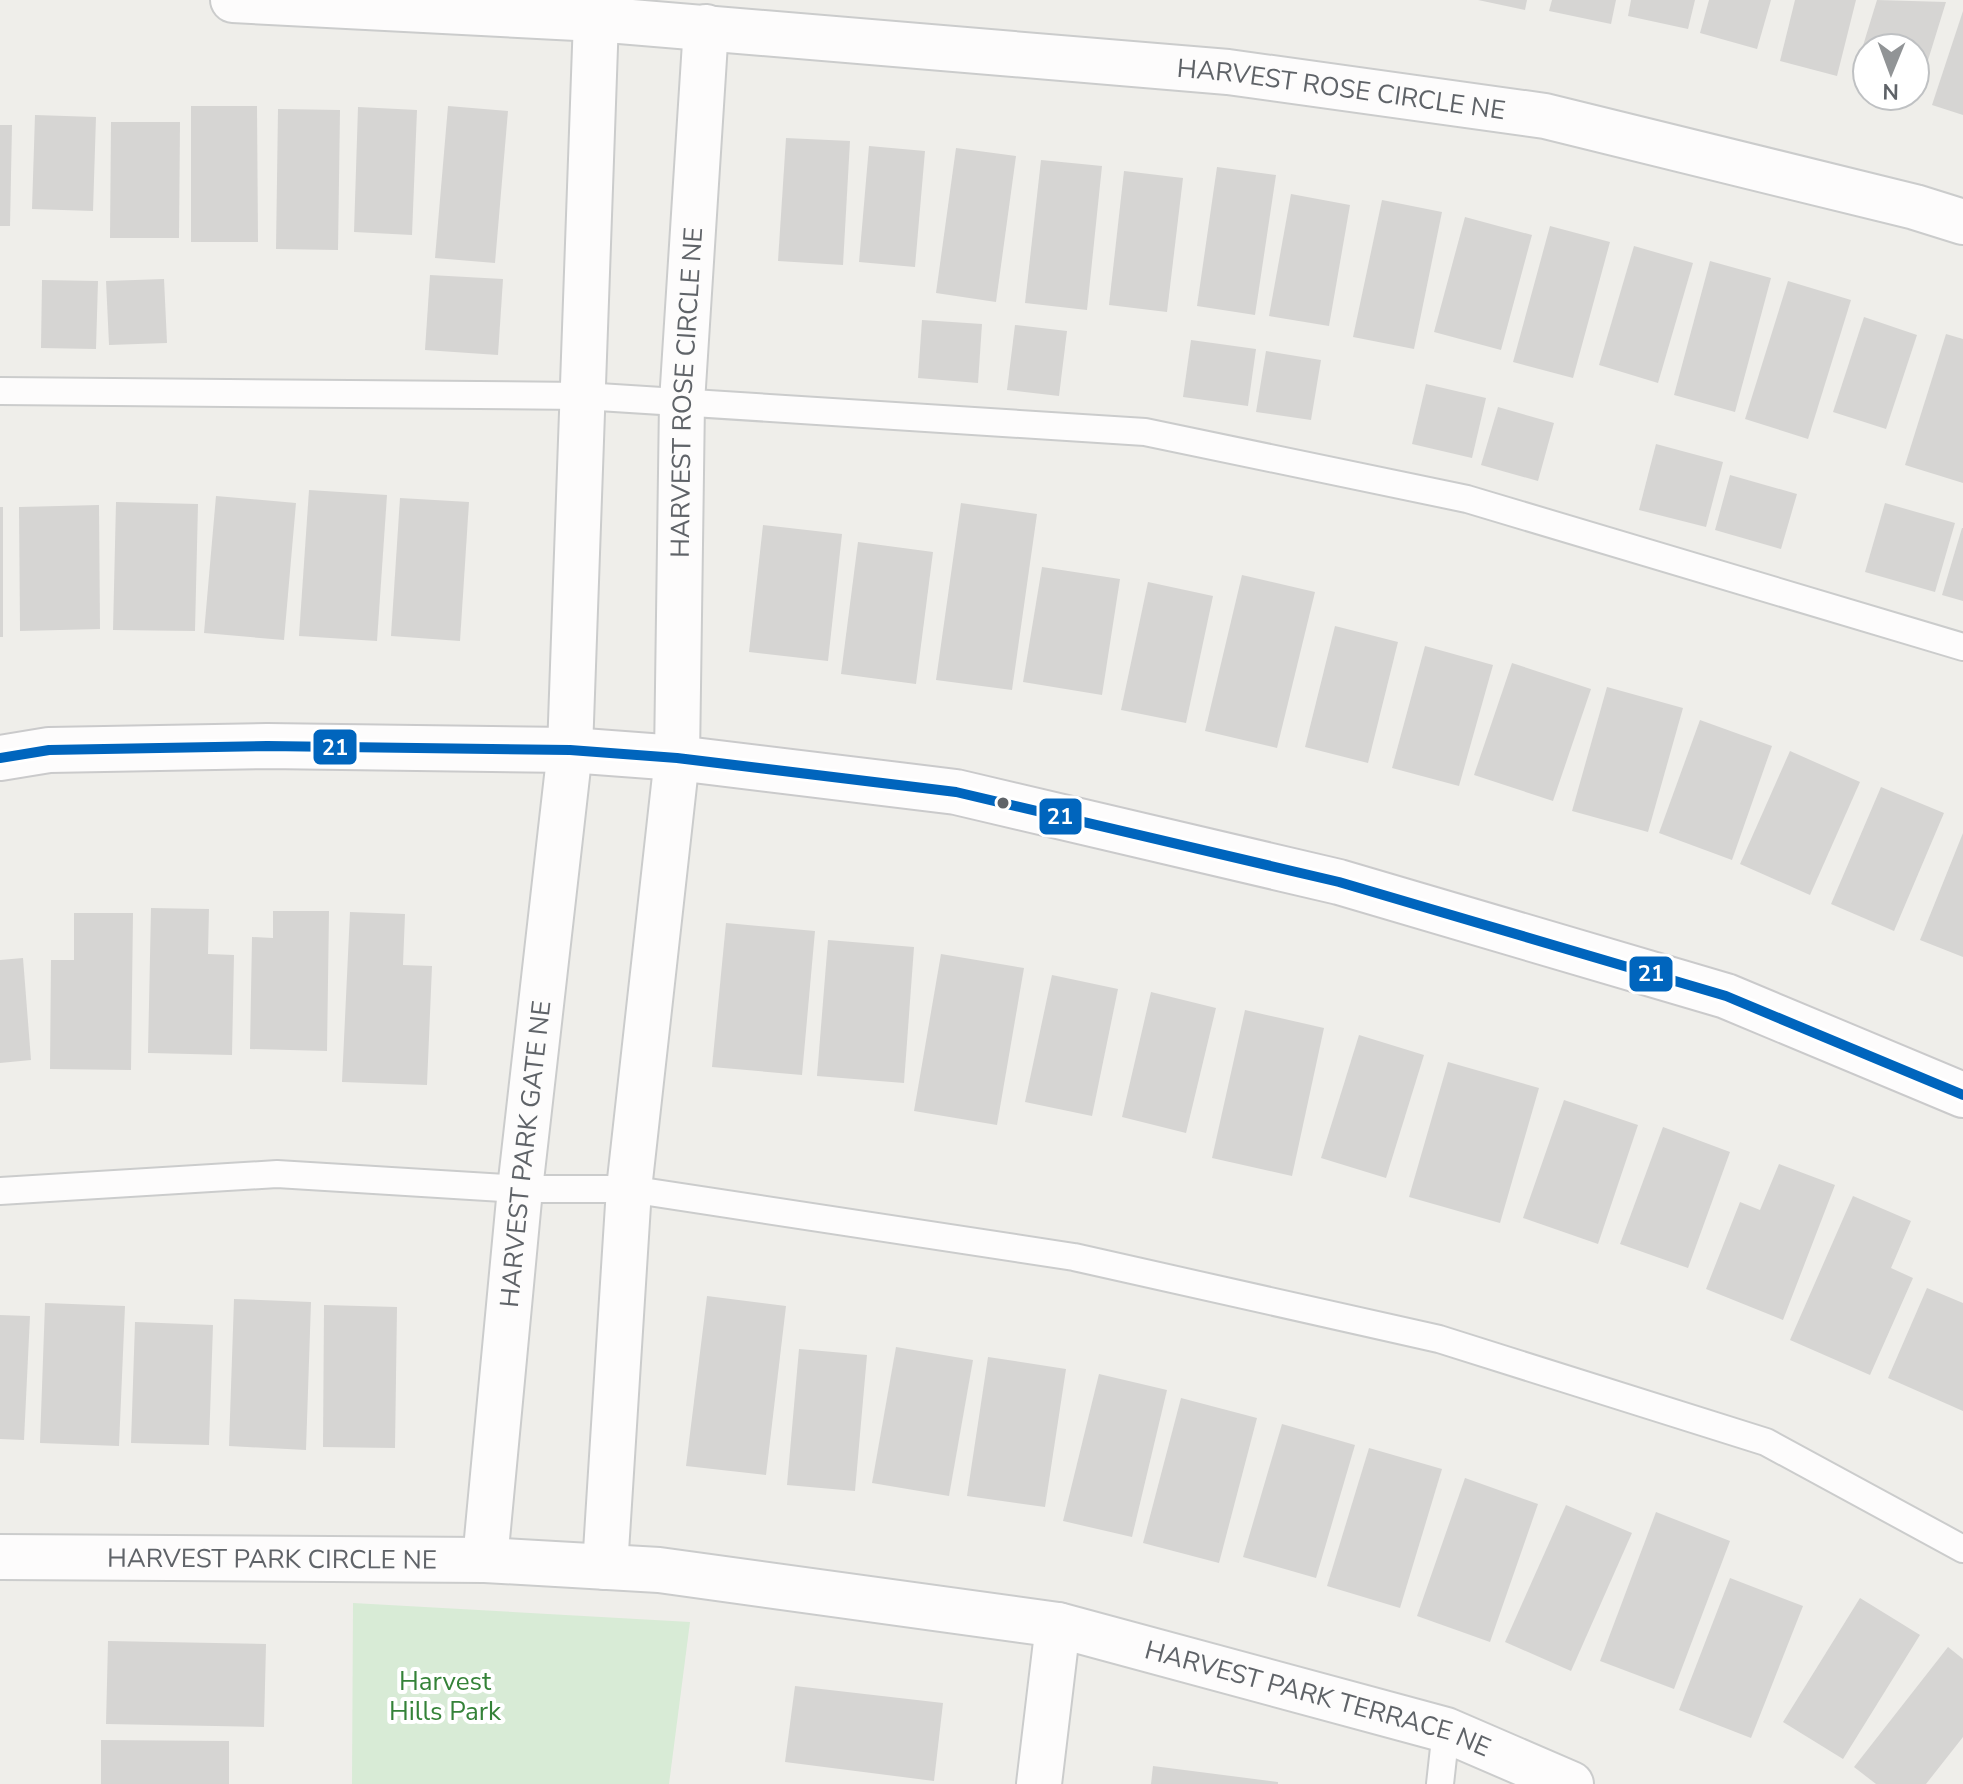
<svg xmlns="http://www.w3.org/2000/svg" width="1963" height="1784" viewBox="0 0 1963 1784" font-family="'Nunito Sans',sans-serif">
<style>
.green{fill:#d8ebd6}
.building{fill:#d6d5d3}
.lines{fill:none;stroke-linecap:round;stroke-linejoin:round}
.lane-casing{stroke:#cbcccc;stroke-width:30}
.street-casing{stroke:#cbcccc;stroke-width:48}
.secondary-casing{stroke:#cacacb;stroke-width:48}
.lane{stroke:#fdfcfc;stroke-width:26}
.street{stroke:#fdfcfc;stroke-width:44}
.secondary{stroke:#fdfcfc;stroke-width:44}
.bus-1-casing{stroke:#fff;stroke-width:16}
.bus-1{stroke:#0065bd;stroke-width:10}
.bus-dot{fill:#5f6368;stroke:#fff;stroke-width:3}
.labels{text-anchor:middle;stroke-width:8;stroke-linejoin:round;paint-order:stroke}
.street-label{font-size:26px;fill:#5f6368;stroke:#fff}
.park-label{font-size:26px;fill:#348238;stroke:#fff}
.line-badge{stroke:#fff;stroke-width:3}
.badge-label{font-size:22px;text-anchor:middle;font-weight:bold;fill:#fff}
</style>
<rect width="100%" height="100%" fill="#efeeea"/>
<path class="green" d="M 353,1603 L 690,1622 L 669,1784 L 352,1784 Z"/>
<g class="building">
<path d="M 1478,0 L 1527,0 L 1525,10 Z"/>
<path d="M 1552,0 L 1616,0 L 1611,24 L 1549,11 Z"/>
<path d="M 1631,0 L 1695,0 L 1688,29 L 1628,16 Z"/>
<path d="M 1709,0 L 1771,0 L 1757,49 L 1700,33 Z"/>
<path d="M 1795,0 L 1856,0 L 1837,76 L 1780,61 Z"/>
<path d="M 1877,0 L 1946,2 L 1916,99 L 1915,48 L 1867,48 L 1867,79 L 1854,75 Z"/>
<path d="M 1963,11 L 1963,115 L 1932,105 Z"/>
<path d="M 191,106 L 257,106 L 258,242 L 191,242 Z"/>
<path d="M 448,106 L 508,111 L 495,263 L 435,258 Z"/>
<path d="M 358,107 L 417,110 L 412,235 L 354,232 Z"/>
<path d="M 278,109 L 340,110 L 338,250 L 276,249 Z"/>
<path d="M 35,115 L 96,117 L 93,211 L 32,209 Z"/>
<path d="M 111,122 L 180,122 L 179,238 L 110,238 Z"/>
<path d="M 0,125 L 12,125 L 10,226 L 0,226 Z"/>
<path d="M 786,138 L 850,141 L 843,265 L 778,261 Z"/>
<path d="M 869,146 L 925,151 L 915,267 L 859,262 Z"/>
<path d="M 956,148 L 1016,156 L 996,302 L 936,293 Z"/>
<path d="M 1041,160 L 1102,166 L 1087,310 L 1025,303 Z"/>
<path d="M 1217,167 L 1276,175 L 1255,315 L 1197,306 Z"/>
<path d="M 1124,171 L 1183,178 L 1167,312 L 1109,305 Z"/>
<path d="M 1291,194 L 1350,205 L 1329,326 L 1269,316 Z"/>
<path d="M 1382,200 L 1442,212 L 1414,349 L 1353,337 Z"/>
<path d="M 1465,217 L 1532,235 L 1501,350 L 1434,332 Z"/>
<path d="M 1550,226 L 1610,242 L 1573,378 L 1513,362 Z"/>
<path d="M 1634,246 L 1693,263 L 1658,383 L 1599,365 Z"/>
<path d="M 1710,261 L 1771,278 L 1735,412 L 1674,395 Z"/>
<path d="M 430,275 L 503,279 L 498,355 L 425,350 Z"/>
<path d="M 164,279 L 167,343 L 109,345 L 106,281 Z"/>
<path d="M 42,280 L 98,281 L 96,349 L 41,348 Z"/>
<path d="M 1788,281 L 1851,300 L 1808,439 L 1745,419 Z"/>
<path d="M 1864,317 L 1917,335 L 1886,429 L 1833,412 Z"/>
<path d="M 922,320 L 982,324 L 978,383 L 918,378 Z"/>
<path d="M 1015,325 L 1067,331 L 1059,396 L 1007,390 Z"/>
<path d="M 1946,334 L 1963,339 L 1963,483 L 1905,465 Z"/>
<path d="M 1191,340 L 1256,349 L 1248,406 L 1183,397 Z"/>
<path d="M 1266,351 L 1321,360 L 1311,420 L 1256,412 Z"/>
<path d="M 1426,384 L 1486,398 L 1472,458 L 1412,444 Z"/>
<path d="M 1498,407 L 1554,423 L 1538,481 L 1481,465 Z"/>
<path d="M 1656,444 L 1723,462 L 1706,527 L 1639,510 Z"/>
<path d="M 1730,475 L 1797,494 L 1781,549 L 1715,530 Z"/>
<path d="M 309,490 L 387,495 L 377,641 L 299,636 Z"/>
<path d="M 216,496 L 296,503 L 284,640 L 204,633 Z"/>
<path d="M 400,498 L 469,502 L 460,641 L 391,636 Z"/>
<path d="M 116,502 L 198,504 L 195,631 L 113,630 Z"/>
<path d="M 961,503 L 1037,514 L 1012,690 L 936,680 Z"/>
<path d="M 1885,503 L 1955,523 L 1935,592 L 1865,572 Z"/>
<path d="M 99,505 L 100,629 L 20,631 L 19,507 Z"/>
<rect x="0" y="507" width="3" height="130"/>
<path d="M 763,525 L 842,534 L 828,661 L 749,652 Z"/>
<path d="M 1962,528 L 1963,528 L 1963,601 L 1942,595 Z"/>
<path d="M 858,542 L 933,552 L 916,684 L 841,674 Z"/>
<path d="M 1042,567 L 1120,579 L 1102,695 L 1023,682 Z"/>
<path d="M 1242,575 L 1315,592 L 1277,748 L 1205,731 Z"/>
<path d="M 1148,582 L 1213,596 L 1186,723 L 1121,710 Z"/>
<path d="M 1335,626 L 1398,642 L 1368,763 L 1305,747 Z"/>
<path d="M 1425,646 L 1493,665 L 1459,786 L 1392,768 Z"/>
<path d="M 1512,663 L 1591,689 L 1553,801 L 1474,775 Z"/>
<path d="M 1607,687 L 1683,708 L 1648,832 L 1572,811 Z"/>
<path d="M 1700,720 L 1772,746 L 1732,860 L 1659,833 Z"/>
<path d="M 1790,751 L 1860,782 L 1810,895 L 1740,864 Z"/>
<path d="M 1881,787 L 1944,813 L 1894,931 L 1831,904 Z"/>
<path d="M 1963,833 L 1963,957 L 1920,940 Z"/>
<path d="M 151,908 L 209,909 L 208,954 L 234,955 L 232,1055 L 148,1053 Z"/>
<path d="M 273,911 L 329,911 L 327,1051 L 250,1049 L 252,937 L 273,938 Z"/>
<path d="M 350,912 L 405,914 L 403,965 L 432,966 L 427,1085 L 342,1082 Z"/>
<path d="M 74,913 L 133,913 L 131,1070 L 50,1069 L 51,960 L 74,960 Z"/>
<path d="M 726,923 L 815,931 L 802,1075 L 712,1067 Z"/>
<path d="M 828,940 L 914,947 L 904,1083 L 817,1076 Z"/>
<path d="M 941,954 L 1024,968 L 997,1125 L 914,1111 Z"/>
<path d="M 23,958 L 31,1060 L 0,1063 L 0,960 Z"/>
<path d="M 1052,975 L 1118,989 L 1092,1116 L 1025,1102 Z"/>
<path d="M 1151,992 L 1216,1008 L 1186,1133 L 1122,1117 Z"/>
<path d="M 1245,1010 L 1324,1028 L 1292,1176 L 1212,1158 Z"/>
<path d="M 1359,1035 L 1424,1055 L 1386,1178 L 1321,1158 Z"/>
<path d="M 1448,1062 L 1539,1088 L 1500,1223 L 1409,1197 Z"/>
<path d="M 1564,1100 L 1638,1125 L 1598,1244 L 1523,1218 Z"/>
<path d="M 1663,1127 L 1730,1152 L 1688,1268 L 1620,1244 Z"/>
<path d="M 1779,1164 L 1835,1185 L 1783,1320 L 1706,1289 L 1740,1202 L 1760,1210 Z"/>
<path d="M 1853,1196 L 1911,1221 L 1891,1268 L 1913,1278 L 1870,1375 L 1790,1340 Z"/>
<path d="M 1927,1288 L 1963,1303 L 1963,1411 L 1888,1378 Z"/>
<path d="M 707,1296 L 786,1306 L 766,1475 L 686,1466 Z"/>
<path d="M 234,1299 L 311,1302 L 306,1450 L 229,1446 Z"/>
<path d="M 45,1303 L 125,1306 L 119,1446 L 40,1443 Z"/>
<path d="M 324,1305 L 397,1307 L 395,1448 L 323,1447 Z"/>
<path d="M 0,1315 L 30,1316 L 24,1440 L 0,1439 Z"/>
<path d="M 135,1322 L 213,1325 L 209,1445 L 131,1443 Z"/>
<path d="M 896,1347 L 973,1360 L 949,1496 L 872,1483 Z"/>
<path d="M 799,1349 L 867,1355 L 855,1491 L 787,1485 Z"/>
<path d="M 988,1357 L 1066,1369 L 1045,1507 L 967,1496 Z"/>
<path d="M 1099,1374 L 1167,1390 L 1132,1537 L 1063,1521 Z"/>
<path d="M 1181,1398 L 1257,1418 L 1219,1563 L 1143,1543 Z"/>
<path d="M 1282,1424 L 1355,1445 L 1316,1578 L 1243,1557 Z"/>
<path d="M 1369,1448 L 1442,1469 L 1400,1608 L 1327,1586 Z"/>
<path d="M 1465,1478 L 1538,1504 L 1490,1642 L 1417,1616 Z"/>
<path d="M 1566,1505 L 1632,1533 L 1571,1671 L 1505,1642 Z"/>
<path d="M 1656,1512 L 1730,1541 L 1674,1689 L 1600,1661 Z"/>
<path d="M 1730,1578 L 1803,1606 L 1751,1738 L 1679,1710 Z"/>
<path d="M 1860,1598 L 1920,1635 L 1843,1759 L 1783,1722 Z"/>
<path d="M 108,1641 L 266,1644 L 264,1727 L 106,1724 Z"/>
<path d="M 1948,1647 L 1963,1659 L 1963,1737 L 1926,1784 L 1876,1784 L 1854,1767 Z"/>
<path d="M 795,1686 L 943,1703 L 934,1781 L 785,1762 Z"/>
<path d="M 101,1740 L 229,1741 L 229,1784 L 101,1784 Z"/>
<path d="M 1153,1766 L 1278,1782 L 1278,1784 L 1151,1784 Z"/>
</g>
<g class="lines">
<g class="lane-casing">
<g id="lane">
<path d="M 0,391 L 583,396 L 1145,432 L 1467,499 L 1963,647"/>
<path d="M 0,1191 L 277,1174 L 520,1189 L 629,1189 L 1074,1257 L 1439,1339 L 1766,1442 L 1963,1549"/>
<path d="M 1440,1784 L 1446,1730"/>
</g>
</g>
<g class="street-casing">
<g id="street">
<path id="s1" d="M 233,0 L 596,19 L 1228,72 L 1545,116 L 1915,207 L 1963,222"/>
<path id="s2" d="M 0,1557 L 485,1560 L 659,1570 L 1058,1625 L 1446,1730 L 1571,1784"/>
<path id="s3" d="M 485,1560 L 520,1189 L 570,750 L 596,19"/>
<path id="s4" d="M 605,1567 L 629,1189 L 677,758 L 682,402 L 706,27"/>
<path d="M 1039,1784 L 1058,1625"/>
</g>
</g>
<g class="secondary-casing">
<path id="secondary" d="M 0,758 L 49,750 L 267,746 L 570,750 L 677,758 L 956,792 L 1339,882 L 1726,996 L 1963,1095"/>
</g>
<use href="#lane" class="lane"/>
<use href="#street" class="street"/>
<use href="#secondary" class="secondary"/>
<g class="bus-1-casing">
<path id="bus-1" d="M 0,758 L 49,750 L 267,746 L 570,750 L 677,758 L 956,792 L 1339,882 L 1726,996 L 1963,1095"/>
</g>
<use href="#bus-1" class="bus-1"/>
</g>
<circle class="bus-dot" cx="1003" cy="803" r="7"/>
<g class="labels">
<g class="street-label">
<text dy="9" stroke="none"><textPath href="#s1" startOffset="1112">HARVEST ROSE CIRCLE NE</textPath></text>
<text dy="9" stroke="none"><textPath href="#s4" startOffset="1178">HARVEST ROSE CIRCLE NE</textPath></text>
<text dy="9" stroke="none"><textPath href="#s3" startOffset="408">HARVEST PARK GATE NE</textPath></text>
<text dy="9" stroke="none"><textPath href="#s2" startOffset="272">HARVEST PARK CIRCLE NE</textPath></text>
<text dy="9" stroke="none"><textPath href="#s2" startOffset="1332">HARVEST PARK TERRACE NE</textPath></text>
</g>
<g class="park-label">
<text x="445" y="1690">Harvest<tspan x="445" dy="30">Hills Park</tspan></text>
</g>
</g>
<g class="line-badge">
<rect x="312" y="728" width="46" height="38" rx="8" fill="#0065bd"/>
<rect x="1038" y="797" width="45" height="39" rx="8" fill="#0065bd"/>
<rect x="1628" y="955" width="46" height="38" rx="8" fill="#0065bd"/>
</g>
<g class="badge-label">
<text x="335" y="755">21</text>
<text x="1060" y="824">21</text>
<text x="1651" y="981">21</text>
</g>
<g transform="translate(1891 72) rotate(181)"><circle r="38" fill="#ffffff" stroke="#bfc1c3" stroke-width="2"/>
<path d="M0-6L14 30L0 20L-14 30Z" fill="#919496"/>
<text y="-12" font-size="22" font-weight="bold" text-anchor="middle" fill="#5f6368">N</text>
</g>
</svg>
